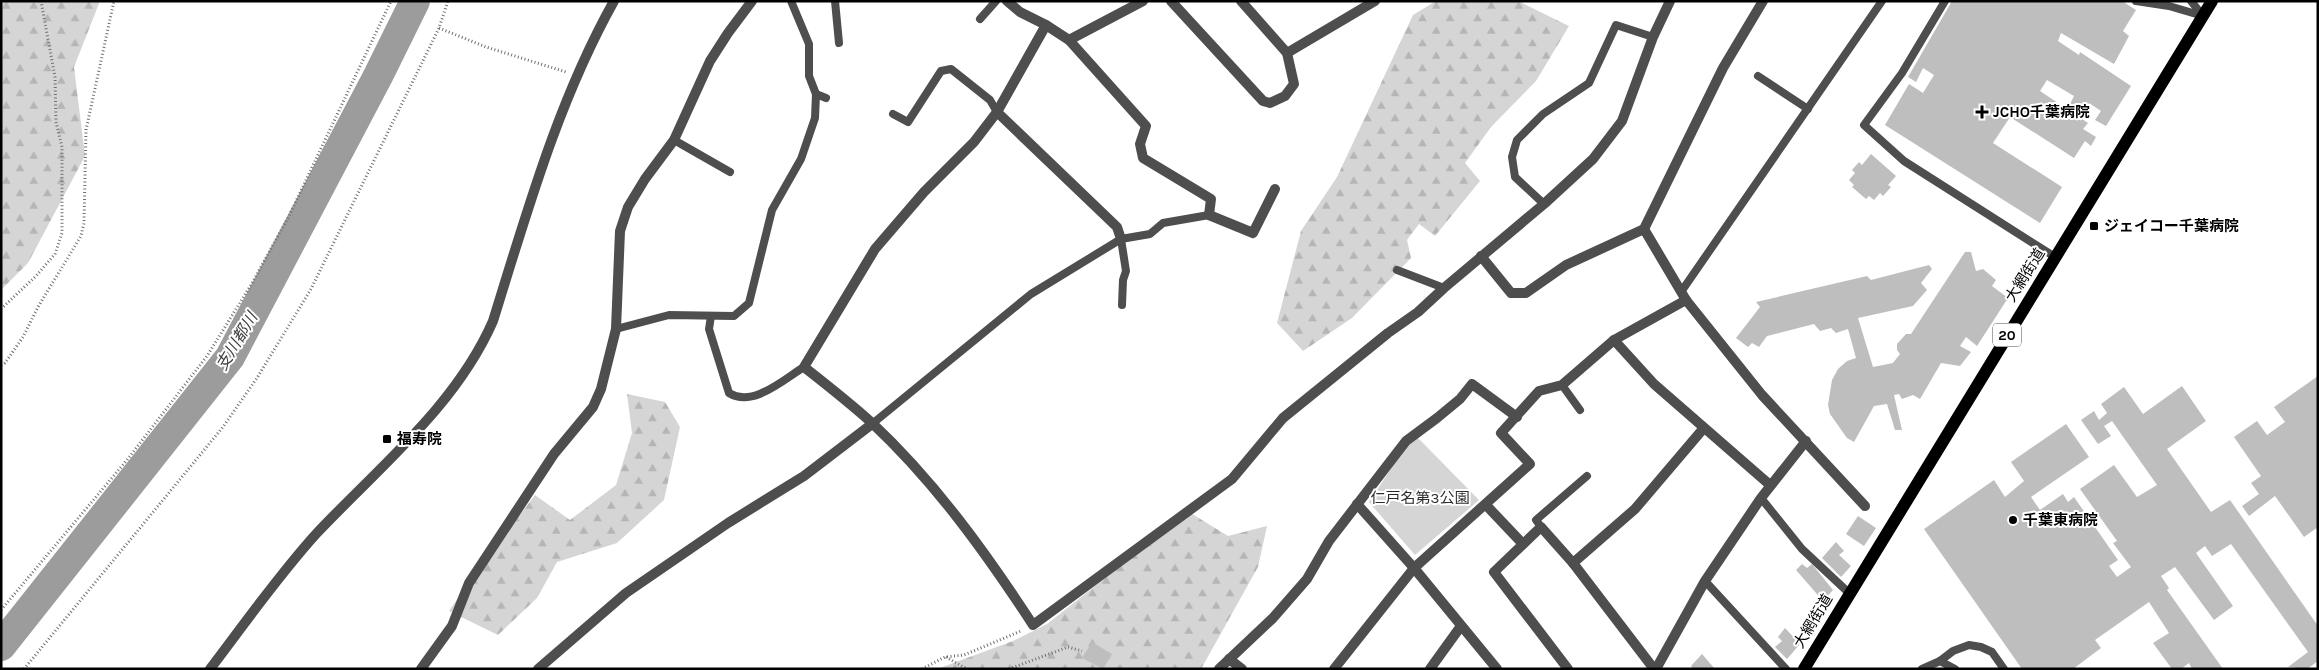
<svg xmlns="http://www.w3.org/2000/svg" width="2319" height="670" viewBox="0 0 2319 670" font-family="Karla,'Noto Sans JP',sans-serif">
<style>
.green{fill:#d5d5d5}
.forest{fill:url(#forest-firs)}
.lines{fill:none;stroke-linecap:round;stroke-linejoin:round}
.river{stroke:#9c9c9c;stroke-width:30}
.building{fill:#bebebe}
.path{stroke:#707070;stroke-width:3;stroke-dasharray:1 2.5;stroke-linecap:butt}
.service{stroke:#4e4e4e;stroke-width:8}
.minor{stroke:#4e4e4e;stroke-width:10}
.tertiary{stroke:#4e4e4e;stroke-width:10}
.primary{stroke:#000;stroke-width:12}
.poi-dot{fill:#000;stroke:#fff;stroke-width:2}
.labels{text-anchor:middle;stroke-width:4;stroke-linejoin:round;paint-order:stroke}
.shield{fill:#fff;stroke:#4c4c4c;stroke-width:1}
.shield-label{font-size:14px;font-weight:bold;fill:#000}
.poi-label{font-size:15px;font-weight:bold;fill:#000;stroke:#fff;text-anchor:start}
.street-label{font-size:15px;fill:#000;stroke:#fff}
.park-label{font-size:15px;fill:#2c2c2c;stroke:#fff}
.water-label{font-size:16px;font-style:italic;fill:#3d3d3d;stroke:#fff}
</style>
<defs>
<pattern id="forest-firs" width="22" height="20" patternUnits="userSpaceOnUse" patternTransform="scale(1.25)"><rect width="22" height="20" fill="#d5d5d5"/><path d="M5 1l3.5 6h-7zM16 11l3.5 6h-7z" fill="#b5b5b5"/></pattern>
</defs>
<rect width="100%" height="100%" fill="#fff"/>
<path class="green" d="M 1418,438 L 1479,500 L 1415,555 L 1369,502 L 1406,446 Z"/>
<g class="forest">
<path d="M 1,1 L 100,1 L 74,67 L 85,156 L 28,263 L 1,290 Z"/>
<path d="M 1436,1 L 1518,1 L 1569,26 L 1536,81 L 1491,127 L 1465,163 L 1480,181 L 1435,236 L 1419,224 L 1407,240 L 1411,258 L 1352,318 L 1303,351 L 1277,323 L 1301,231 L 1337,177 L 1413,15 Z"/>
<path d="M 627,394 L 665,402 L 680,427 L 664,500 L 617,543 L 557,562 L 537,598 L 498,635 L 449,611 C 476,571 506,534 535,495 L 570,520 L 616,485 L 632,433 Z"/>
<path d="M 1189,512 L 1228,536 L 1267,526 L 1258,567 L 1201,669 L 937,669 L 1013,641 L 1047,624 Z"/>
</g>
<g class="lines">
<path class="river" d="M 1,646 L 230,357 L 378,76 L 415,1"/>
</g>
<g class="building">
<path d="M 1952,1 L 2122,1 L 2136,10 L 2123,31 L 2129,36 L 2114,64 L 2061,33 L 2058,41 L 2079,55 L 2080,52 L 2131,86 L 2106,126 L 2095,120 L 2101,111 L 2089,103 L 2084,113 L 2070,104 L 2074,96 L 2047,80 L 2040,91 L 2088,123 L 2083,129 L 2096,137 L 2091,146 L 2085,141 L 2074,158 L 2010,117 L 1993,143 L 2062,187 L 2040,223 L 1885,125 L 1909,84 L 1923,93 L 1934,75 L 1923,68 L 1916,82 L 1908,77 Z"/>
<path d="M 1871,154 L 1896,176 L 1888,185 L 1891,187 L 1883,196 L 1880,193 L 1874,200 L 1869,196 L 1866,199 L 1852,187 L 1854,185 L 1849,180 L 1855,173 L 1852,170 L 1859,162 L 1862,165 Z"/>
<path d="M 1965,252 L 1971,252 L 1976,271 L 1983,269 L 1996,280 L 1992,286 L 2008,298 L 1977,346 L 1966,337 L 1960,346 L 1971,352 L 1960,366 L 1941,363 L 1920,399 L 1913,395 L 1902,399 L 1899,394 L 1894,395 L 1902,430 L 1895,430 L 1887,404 L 1874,406 L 1854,442 L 1847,438 L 1830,414 L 1828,405 L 1832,380 L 1838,369 L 1847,361 L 1856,358 L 1848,329 L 1836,333 L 1831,328 L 1820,331 L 1814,324 L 1767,336 L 1759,347 L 1752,343 L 1748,347 L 1736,338 L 1760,307 L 1756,302 L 1867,276 L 1871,280 L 1929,265 L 1932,269 L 1921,283 L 1927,290 L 1913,306 L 1858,318 L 1873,367 L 1893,363 L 1900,354 L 1897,350 L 1897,344 L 1906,334 L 1911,334 Z"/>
<path d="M 2318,376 L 2318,527 L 2304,537 L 2275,496 L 2249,516 L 2242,506 L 2259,494 L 2251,483 L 2261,476 L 2234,437 L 2257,421 L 2267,435 L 2285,422 L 2274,407 Z"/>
<path d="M 2182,386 L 2206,421 L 2167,449 L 2211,512 L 2230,500 L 2318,626 L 2318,661 L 2307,669 L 2288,667 L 2308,652 L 2231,544 L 2212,556 L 2205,546 L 2196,553 L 2233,606 L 2214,620 L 2175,567 L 2161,576 L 2169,588 L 2167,590 L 2223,669 L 2192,669 L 2189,663 L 2181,669 L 2172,669 L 2153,643 L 2169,633 L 2149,602 L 2095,640 L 2101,648 L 2073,669 L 2022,669 L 1924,529 L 1994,480 L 2005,497 L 2024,481 L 2011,462 L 2066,424 L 2089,457 L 2031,497 L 2040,510 L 2063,494 L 2068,502 L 2074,497 L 2118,560 L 2109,566 L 2117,577 L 2131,567 L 2113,543 L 2117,541 L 2080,489 L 2114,465 L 2137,497 L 2157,485 L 2112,421 L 2104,426 L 2111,436 L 2098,444 L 2081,420 L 2094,411 L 2099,420 L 2107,413 L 2101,404 L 2124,387 L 2143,414 Z"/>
<path d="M 1858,516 L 1876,528 L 1864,546 L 1846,534 Z"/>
<path d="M 1836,542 L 1844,551 L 1839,555 L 1851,566 L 1841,577 L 1822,558 Z"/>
<path d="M 1802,564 L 1807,568 L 1812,564 L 1833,590 L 1823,601 L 1796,570 Z"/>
<path d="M 1785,628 L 1800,644 L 1787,659 L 1775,647 L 1782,641 L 1778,637 Z"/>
<path d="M 1092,642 L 1112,654 L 1103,669 L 1082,658 Z"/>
<path d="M 1702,654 L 1715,669 L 1693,669 L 1691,666 Z"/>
</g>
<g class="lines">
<g class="path">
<path d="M 439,28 L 486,47 L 566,72"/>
<path d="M 1,309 L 36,276 L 55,254 L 62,233 L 62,147 L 56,122 L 55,77 L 41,1"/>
<path d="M 1,365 L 5,363 L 23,337 L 38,307 L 81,236 L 84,223 L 86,130 L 114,1"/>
<path d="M 1,610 L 127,460 L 207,356 L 251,285 L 289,216 L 391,1"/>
<path d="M 946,657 L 967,669"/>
<path d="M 24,669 L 223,427 L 257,378 L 311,289 L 439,28 L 448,1"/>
<path d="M 922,669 L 945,657 L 964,655 L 1021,631"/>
<path d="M 1009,669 L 1068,647 L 1082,651"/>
</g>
<g class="service">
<path d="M 835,1 L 839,43"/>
<path d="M 1945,1 L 1902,73 L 1864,125 L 1904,161 L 2055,257"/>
<path d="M 2136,1 L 2169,6 L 2203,16"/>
<path d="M 2191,1 L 2203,16"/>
<path d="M 980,19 L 996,1"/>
<path d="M 1758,76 L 1808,109"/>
<path d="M 816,94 L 826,98"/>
<path d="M 893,114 L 908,122 L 941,71 L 951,69 L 990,100 L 997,112"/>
<path d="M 674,140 L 730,172"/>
<path d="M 1544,204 L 1515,177 L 1512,157 L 1517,140 L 1543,114 L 1589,83 L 1616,25 L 1653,37"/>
<path d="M 1121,239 L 1126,271 L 1123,280 L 1122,305"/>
<path d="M 1397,270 L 1444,288"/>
<path d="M 1681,292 L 1882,1"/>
<path d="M 711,316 L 709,329 L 729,393 C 753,408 784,379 804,367"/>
<path d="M 616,329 L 669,315 L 734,316 L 749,303 L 772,210 L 801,159 L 815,118 L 816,94 L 809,76 L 809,44 L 791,1"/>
<path d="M 1562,385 L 1580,410"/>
<path d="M 872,424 L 1031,294 L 1121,239 L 1150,234 L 1163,223 L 1209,215"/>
<path d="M 1761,498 L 1802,549 L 1849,593"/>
<path d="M 1541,527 L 1536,520 L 1587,476"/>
<path d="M 1705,581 L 1786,669"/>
<path d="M 1940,661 L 1955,669"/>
<path d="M 1922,669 L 1940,661 L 1953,651 L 1969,645 L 1981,647 L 1992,652 L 2004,669"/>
</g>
<g class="minor">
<path d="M 1007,1 L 1020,12 L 1046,25 L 1069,40 L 1146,126 L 1140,144 L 1143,158 L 1211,199 L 1209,215 L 1253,233 L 1275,189"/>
<path d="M 1171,1 L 1263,101 L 1270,103 L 1285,96 L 1294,84 L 1287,53 L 1241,1"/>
<path d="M 1046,25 L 997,112 L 974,142 L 924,192 L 875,249 L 804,367 C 827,385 850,403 872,423 C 935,482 986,553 1033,625 L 1232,479 L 1283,418 L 1388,333 L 1418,312 L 1444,288 L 1544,204 L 1593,159 L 1622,121 L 1653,37 L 1670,1"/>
<path d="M 1069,40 L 1143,1"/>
<path d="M 1287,53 L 1375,1"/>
<path d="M 997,112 L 1117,227 L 1121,239"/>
<path d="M 1644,229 L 1686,300 L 1762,395 L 1865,506"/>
<path d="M 1481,256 L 1511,293 L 1526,293 L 1566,265 L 1644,229 L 1723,68 L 1763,1"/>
<path d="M 1614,340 L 1654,384 L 1770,485"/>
<path d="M 1357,504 L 1414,568 L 1497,669"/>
<path d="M 1486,505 L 1522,543"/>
<path d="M 1573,563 L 1635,509 L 1703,429"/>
<path d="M 1229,659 L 1242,669"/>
<path d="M 421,669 L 452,626 L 469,583 L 554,454 L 593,407 L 601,389 L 616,329 L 620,231 L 628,207 L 645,179 L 674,140 L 710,61 L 728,33 L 752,1"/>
<path d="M 538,669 L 626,593 L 728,523 L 804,476 L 872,424"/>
<path d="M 1219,669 L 1273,618 L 1307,579 L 1329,541 L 1406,441 L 1437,418 L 1460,399 L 1472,384 L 1517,417"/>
<path d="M 1334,669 L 1414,568 L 1530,464 L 1501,433 L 1539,391 L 1562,385 L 1614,340 L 1686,300"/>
<path d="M 1430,669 L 1461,626"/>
<path d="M 1568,669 L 1494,572 L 1541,527 L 1573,563 L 1654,669"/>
<path d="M 1656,669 L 1705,581 L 1761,498 L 1806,441"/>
</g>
<path class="tertiary" d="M 210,669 C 245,623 278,576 316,534 C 378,468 456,406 493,321 C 527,212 558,101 614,1"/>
<path class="primary" d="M 1804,669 L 2212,1"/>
</g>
<g class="poi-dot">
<path d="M1979.5 104.5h5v5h5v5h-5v5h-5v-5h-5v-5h5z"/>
<rect x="2089" y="221" width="10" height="10" rx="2.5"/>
<rect x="382" y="434" width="10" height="10" rx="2.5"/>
<circle cx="2013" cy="520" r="5"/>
</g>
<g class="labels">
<rect class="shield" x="1993" y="323.5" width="28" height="23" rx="4"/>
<g class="shield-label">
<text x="2007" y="340">20</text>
</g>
<g class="poi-label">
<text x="1993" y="117">JCHO千葉病院</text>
<text x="2104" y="231">ジェイコー千葉病院</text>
<text x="397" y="444">福寿院</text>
<text x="2023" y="525">千葉東病院</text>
</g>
<g class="street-label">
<text transform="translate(2025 275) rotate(-58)" y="5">大網街道</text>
<text transform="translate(1813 621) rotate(-59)" y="5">大網街道</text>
</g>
<g class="park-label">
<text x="1420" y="503">仁戸名第3公園</text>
</g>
<g class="water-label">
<text transform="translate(236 341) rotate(-59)" y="6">支川都川</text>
</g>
</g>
<rect width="2319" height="670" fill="none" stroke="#000000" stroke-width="5"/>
</svg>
